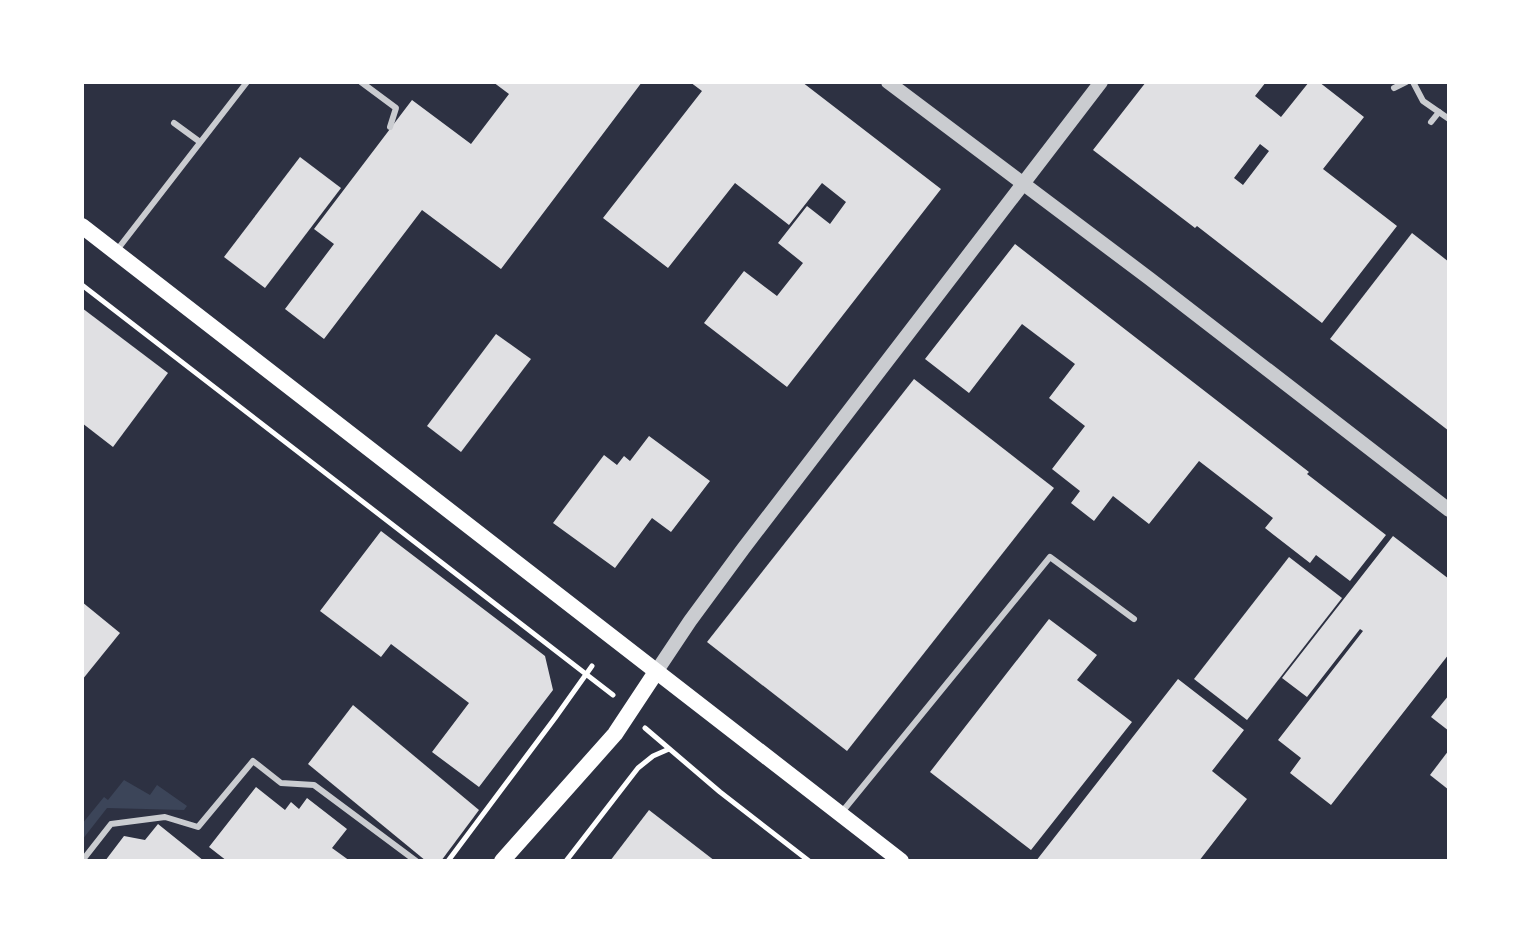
<svg xmlns="http://www.w3.org/2000/svg" width="1531" height="943" viewBox="0 0 1531 943" font-family="'PT Sans',sans-serif">
<style>
.green{fill:#3c4559}
.building{fill:#e0e0e3;fill-rule:evenodd}
.lines{fill:none;stroke-linecap:round;stroke-linejoin:round}
.path{stroke:#fff;stroke-width:5}
.service{stroke:#caccd0;stroke-width:6}
.tertiary{stroke:#caccd0;stroke-width:14}
.secondary{stroke:#fff;stroke-width:16}
</style>
<rect width="100%" height="100%" fill="#2d3142"/>
<path class="green" d="M 124,780 L 150,795 L 157,785 L 187,806 L 184,810 L 107,808 L 82,840 L 82,824 L 104,797 L 108,800 Z"/>
<g class="building">
<path d="M 493,82 L 642,82 L 501,269 L 422,210 L 324,339 L 285,309 L 334,244 L 314,229 L 412,100 L 471,144 L 509,94 Z"/>
<path d="M 690,82 L 802,82 L 941,189 L 787,387 L 704,323 L 744,271 L 777,296 L 803,263 L 778,243 L 807,206 L 830,224 L 846,202 L 822,183 L 789,225 L 735,183 L 668,268 L 603,218 L 702,91 Z"/>
<path d="M 1146,82 L 1266,82 L 1255,96 L 1281,117 L 1309,82 L 1319,82 L 1364,117 L 1323,169 L 1397,226 L 1322,323 L 1197,226 L 1195,228 L 1093,150 ZM 1260,144 L 1269,151 L 1243,185 L 1234,178 Z"/>
<path d="M 300,157 L 341,188 L 265,288 L 224,257 Z"/>
<path d="M 1412,233 L 1449,262 L 1449,431 L 1330,339 Z"/>
<path d="M 1015,244 L 1309,472 L 1307,474 L 1386,535 L 1350,581 L 1316,555 L 1310,563 L 1265,528 L 1273,518 L 1199,461 L 1149,524 L 1113,496 L 1094,521 L 1071,503 L 1080,491 L 1052,469 L 1085,426 L 1049,398 L 1075,364 L 1022,324 L 969,393 L 925,359 Z"/>
<path d="M 82,308 L 168,373 L 113,447 L 82,423 Z"/>
<path d="M 496,334 L 531,359 L 461,452 L 427,426 Z"/>
<path d="M 914,379 L 1054,488 L 847,751 L 707,642 Z"/>
<path d="M 649,436 L 710,481 L 671,532 L 652,518 L 615,568 L 553,523 L 604,455 L 617,465 L 624,456 L 630,461 Z"/>
<path d="M 381,531 L 545,656 L 553,690 L 479,787 L 432,752 L 469,703 L 391,644 L 381,657 L 320,611 Z"/>
<path d="M 1393,536 L 1449,579 L 1449,654 L 1331,805 L 1290,773 L 1301,758 L 1278,740 L 1363,631 L 1360,629 L 1307,697 L 1282,678 Z"/>
<path d="M 1289,557 L 1342,598 L 1247,720 L 1194,679 Z"/>
<path d="M 82,602 L 120,633 L 82,680 Z"/>
<path d="M 1049,619 L 1097,655 L 1077,680 L 1132,722 L 1031,850 L 930,772 Z"/>
<path d="M 1178,679 L 1244,730 L 1212,771 L 1247,799 L 1199,861 L 1036,861 Z"/>
<path d="M 1449,695 L 1449,731 L 1431,717 Z"/>
<path d="M 353,705 L 479,810 L 441,861 L 426,861 L 308,764 Z"/>
<path d="M 1449,750 L 1449,790 L 1430,775 Z"/>
<path d="M 256,787 L 285,810 L 291,802 L 299,809 L 307,798 L 347,829 L 332,848 L 350,861 L 227,861 L 209,847 Z"/>
<path d="M 649,810 L 715,861 L 610,861 Z"/>
<path d="M 158,824 L 204,861 L 105,861 L 124,836 L 145,840 Z"/>
</g>
<g class="lines">
<g class="path">
<path d="M 82,285 L 613,695"/>
<path d="M 645,728 L 720,792 L 809,861"/>
<path d="M 448,861 L 555,718 L 592,666"/>
<path d="M 566,861 L 638,768 L 653,756 L 669,749"/>
</g>
<g class="service">
<path d="M 361,82 L 396,108 L 390,127"/>
<path d="M 1413,82 L 1423,101 L 1449,119"/>
<path d="M 1394,88 L 1406,82"/>
<path d="M 1431,122 L 1439,112"/>
<path d="M 174,123 L 200,142"/>
<path d="M 117,250 L 247,82"/>
<path d="M 842,812 L 1050,557 L 1134,619"/>
<path d="M 82,861 L 111,824 L 165,817 L 198,827 L 253,761 L 281,783 L 314,785 L 416,861"/>
</g>
<g class="tertiary">
<path d="M 888,82 L 1150,279 L 1449,510"/>
<path d="M 656,672 L 690,621 L 743,549 L 1101,82"/>
</g>
<g class="secondary">
<path d="M 82,226 L 901,861"/>
<path d="M 502,861 L 615,734 L 656,672"/>
</g>
</g>
<rect width="1531" height="943" fill="none" stroke="#ffffff" stroke-width="168"/>
</svg>
